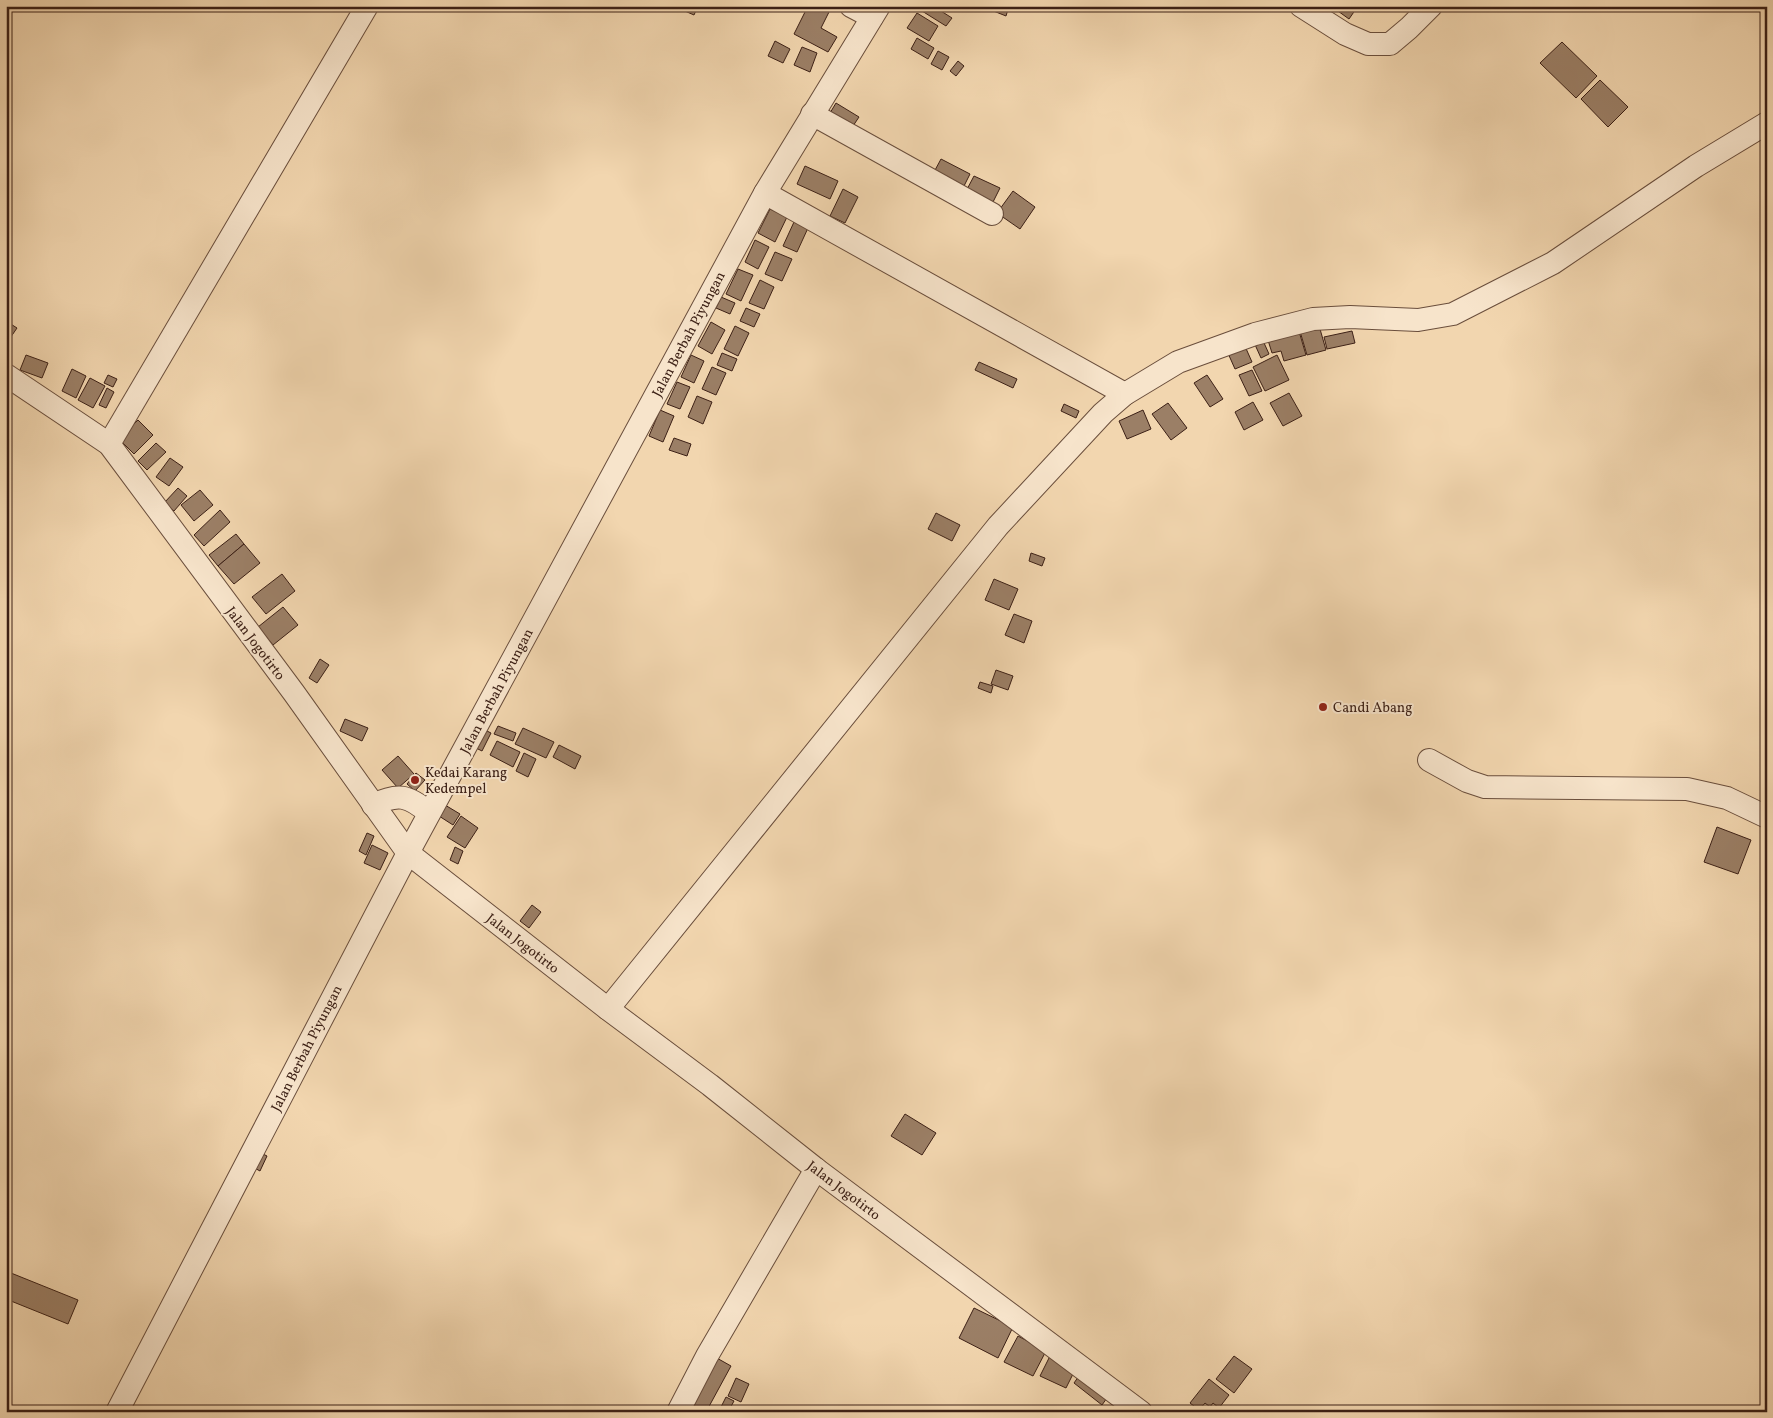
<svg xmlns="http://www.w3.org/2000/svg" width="1773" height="1418" viewBox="0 0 1773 1418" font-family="Vollkorn,serif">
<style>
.building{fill:#9b7f66;stroke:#3c2016}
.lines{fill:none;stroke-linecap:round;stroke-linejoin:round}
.minor-casing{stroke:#6a4e3c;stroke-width:24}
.minor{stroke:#f7e4cb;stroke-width:22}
.poi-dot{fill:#8f2418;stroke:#f7e4cb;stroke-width:2}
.labels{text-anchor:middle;stroke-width:4;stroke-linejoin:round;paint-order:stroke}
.street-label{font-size:14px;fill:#3c2016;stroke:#f7e4cb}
.poi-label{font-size:14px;fill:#3c2016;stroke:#f7e4cb;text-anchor:start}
</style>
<rect width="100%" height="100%" fill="#f2d6af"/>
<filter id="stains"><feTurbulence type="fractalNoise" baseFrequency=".004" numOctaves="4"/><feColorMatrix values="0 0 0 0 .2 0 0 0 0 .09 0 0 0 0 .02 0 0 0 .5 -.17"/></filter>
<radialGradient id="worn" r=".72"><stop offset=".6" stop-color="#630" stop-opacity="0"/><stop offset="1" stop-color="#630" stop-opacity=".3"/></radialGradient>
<g class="building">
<path d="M 679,6 L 698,6 L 694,15 L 678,8 Z"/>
<path d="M 808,6 L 832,6 L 821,28 L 837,37 L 828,52 L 794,34 Z"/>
<path d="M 914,6 L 933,6 L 952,18 L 946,26 Z"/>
<path d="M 986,6 L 1009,6 L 1006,16 L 986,8 Z"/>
<path d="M 1331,6 L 1358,6 L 1349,19 Z"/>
<path d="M 917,13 L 938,26 L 929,41 L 907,28 Z"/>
<path d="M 917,38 L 934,48 L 928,59 L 911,49 Z"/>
<path d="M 775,41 L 790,49 L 783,63 L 768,56 Z"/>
<path d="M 1562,42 L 1597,76 L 1576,98 L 1540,63 Z"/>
<path d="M 802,47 L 817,53 L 810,72 L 794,65 Z"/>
<path d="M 938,51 L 949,57 L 942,70 L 931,64 Z"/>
<path d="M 958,61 L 964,66 L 956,76 L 950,71 Z"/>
<path d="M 1600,80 L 1628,107 L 1608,127 L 1581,99 Z"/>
<path d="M 836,103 L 859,117 L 849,132 L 827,118 Z"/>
<path d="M 941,159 L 970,174 L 963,188 L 934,172 Z"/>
<path d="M 805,166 L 838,181 L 830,199 L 797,184 Z"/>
<path d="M 974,176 L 1000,188 L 990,208 L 964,195 Z"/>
<path d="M 843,189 L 858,197 L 845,223 L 830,216 Z"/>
<path d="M 1013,191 L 1035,207 L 1020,229 L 997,213 Z"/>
<path d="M 770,209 L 787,217 L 775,242 L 758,233 Z"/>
<path d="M 794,222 L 808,228 L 797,252 L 783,246 Z"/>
<path d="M 755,240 L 769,247 L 758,269 L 745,262 Z"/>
<path d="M 775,252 L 792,259 L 782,281 L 765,274 Z"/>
<path d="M 738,269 L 753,275 L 741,301 L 726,294 Z"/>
<path d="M 760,280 L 774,287 L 764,309 L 749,303 Z"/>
<path d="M 721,297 L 735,303 L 730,314 L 716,308 Z"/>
<path d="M 746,308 L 760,314 L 754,327 L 740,321 Z"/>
<path d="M 6,321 L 17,328 L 6,344 Z"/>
<path d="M 711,322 L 725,330 L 712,354 L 698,346 Z"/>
<path d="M 1318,322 L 1326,350 L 1307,355 L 1299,328 Z"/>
<path d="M 735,326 L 749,333 L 738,356 L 724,349 Z"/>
<path d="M 1298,328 L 1306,355 L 1284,361 L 1281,351 L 1272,353 L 1267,337 Z"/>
<path d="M 1352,331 L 1355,343 L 1327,349 L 1324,337 Z"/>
<path d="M 1260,334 L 1269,354 L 1261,358 L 1252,338 Z"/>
<path d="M 1244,344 L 1252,362 L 1235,369 L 1227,351 Z"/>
<path d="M 722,353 L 737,359 L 732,371 L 717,365 Z"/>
<path d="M 26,355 L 48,363 L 42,378 L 20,370 Z"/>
<path d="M 691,355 L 704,361 L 694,383 L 681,377 Z"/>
<path d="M 1277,355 L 1289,380 L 1265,391 L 1253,367 Z"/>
<path d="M 979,362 L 1017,379 L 1013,388 L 975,370 Z"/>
<path d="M 712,367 L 726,373 L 716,395 L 702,389 Z"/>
<path d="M 72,369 L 86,376 L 76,398 L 62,391 Z"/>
<path d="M 1252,370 L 1262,391 L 1249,396 L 1239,375 Z"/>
<path d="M 108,375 L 117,379 L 113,387 L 104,383 Z"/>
<path d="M 1207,375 L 1223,399 L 1210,407 L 1194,383 Z"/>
<path d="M 90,378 L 105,386 L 93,408 L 78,400 Z"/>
<path d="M 677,382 L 690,387 L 680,409 L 667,404 Z"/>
<path d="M 107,388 L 114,392 L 106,408 L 99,405 Z"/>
<path d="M 1289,393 L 1302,416 L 1283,426 L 1270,403 Z"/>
<path d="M 697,396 L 712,402 L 703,424 L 688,417 Z"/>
<path d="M 1253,402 L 1263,420 L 1244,430 L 1235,412 Z"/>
<path d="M 1168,403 L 1187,428 L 1171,440 L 1152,414 Z"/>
<path d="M 1064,404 L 1079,411 L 1076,418 L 1061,411 Z"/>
<path d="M 660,410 L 674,416 L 663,442 L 649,436 Z"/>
<path d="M 1143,410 L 1151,429 L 1127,439 L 1119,421 Z"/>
<path d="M 138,420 L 153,435 L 134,454 L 119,439 Z"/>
<path d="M 674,438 L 691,444 L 687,456 L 669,450 Z"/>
<path d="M 156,443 L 166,452 L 147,470 L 138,461 Z"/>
<path d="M 170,458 L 183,467 L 169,486 L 156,477 Z"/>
<path d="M 178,488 L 187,496 L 174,511 L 164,503 Z"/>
<path d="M 200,490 L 213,505 L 194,521 L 181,505 Z"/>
<path d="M 220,510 L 230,522 L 204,546 L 194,535 Z"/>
<path d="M 936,513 L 960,525 L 952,541 L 928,529 Z"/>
<path d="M 236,534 L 244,544 L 218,566 L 209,555 Z"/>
<path d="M 244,544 L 260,563 L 234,584 L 218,566 Z"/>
<path d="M 1031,553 L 1045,558 L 1042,566 L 1029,561 Z"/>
<path d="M 282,574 L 295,591 L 266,614 L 252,597 Z"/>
<path d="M 994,579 L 1018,589 L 1009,610 L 985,600 Z"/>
<path d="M 283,607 L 298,625 L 273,645 L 258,627 Z"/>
<path d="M 1014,614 L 1032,621 L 1024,643 L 1005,635 Z"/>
<path d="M 320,659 L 329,665 L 317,683 L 309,678 Z"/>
<path d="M 996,670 L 1013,676 L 1008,690 L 991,684 Z"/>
<path d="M 980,682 L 993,686 L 991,693 L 978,688 Z"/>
<path d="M 345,719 L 368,728 L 362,741 L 340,731 Z"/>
<path d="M 498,726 L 516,733 L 513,741 L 494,734 Z"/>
<path d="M 523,728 L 554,742 L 546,758 L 515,744 Z"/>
<path d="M 483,729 L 491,733 L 482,751 L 474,747 Z"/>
<path d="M 497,741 L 520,752 L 513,767 L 490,755 Z"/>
<path d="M 559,745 L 581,756 L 575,769 L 553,757 Z"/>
<path d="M 524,753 L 536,759 L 528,777 L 516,771 Z"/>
<path d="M 398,756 L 414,774 L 398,788 L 382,770 Z"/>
<path d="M 416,773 L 425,780 L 415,791 L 407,784 Z"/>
<path d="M 445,805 L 460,814 L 453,825 L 439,816 Z"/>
<path d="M 461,816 L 478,828 L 465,848 L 447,837 Z"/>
<path d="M 1717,827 L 1751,840 L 1738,874 L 1704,862 Z"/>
<path d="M 367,833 L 374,836 L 366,855 L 359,851 Z"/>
<path d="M 372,845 L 388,853 L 380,870 L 364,863 Z"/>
<path d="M 455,847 L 463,851 L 458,864 L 450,860 Z"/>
<path d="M 532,905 L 541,912 L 529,928 L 520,921 Z"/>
<path d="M 905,1114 L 936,1133 L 922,1155 L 891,1136 Z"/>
<path d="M 257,1151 L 267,1156 L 260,1171 L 249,1165 Z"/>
<path d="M 6,1271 L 78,1300 L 68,1324 L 6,1299 Z"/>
<path d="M 974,1308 L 1013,1327 L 998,1358 L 959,1338 Z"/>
<path d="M 1018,1336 L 1046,1351 L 1033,1376 L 1004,1362 Z"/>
<path d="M 1050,1356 L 1076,1368 L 1066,1388 L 1040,1376 Z"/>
<path d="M 1234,1356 L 1252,1369 L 1234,1393 L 1216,1379 Z"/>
<path d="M 715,1357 L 731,1366 L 706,1412 L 685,1412 Z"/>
<path d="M 1081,1373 L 1109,1395 L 1102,1405 L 1074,1383 Z"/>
<path d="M 736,1378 L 749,1384 L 741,1402 L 728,1396 Z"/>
<path d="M 1209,1379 L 1229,1395 L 1219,1408 L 1213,1403 L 1210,1407 L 1205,1403 L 1199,1410 L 1190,1403 Z"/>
<path d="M 726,1397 L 734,1401 L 728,1412 L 721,1412 L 719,1411 Z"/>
</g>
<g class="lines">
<g class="minor-casing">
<g id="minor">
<path d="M 851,6 L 872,17"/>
<path d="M 1301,6 L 1345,34 L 1368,44 L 1390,44 L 1409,28 L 1431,6"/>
<path d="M 812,114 L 992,214"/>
<path d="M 765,193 L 1125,394"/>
<path d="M 6,375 L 109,444 L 294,693 L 408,853 L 608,1009 L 710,1085 L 816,1169 L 1141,1412"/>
<path d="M 109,444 L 367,6"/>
<path d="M 1429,760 L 1467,781 L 1485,787 L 1687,789 L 1727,798 L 1767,817"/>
<path d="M 373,805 C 398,793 408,795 429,813"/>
<path d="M 608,1009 L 998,526 L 1103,413 L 1125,394 L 1178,362 L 1255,334 L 1313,319 L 1350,317 L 1418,320 L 1453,314 L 1553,263 L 1696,166 L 1767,123"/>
<path d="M 117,1412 L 408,853 L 765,193 L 879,6"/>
<path d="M 678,1412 L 707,1356 L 816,1169"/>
</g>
</g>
<use href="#minor" class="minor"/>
</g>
<g class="poi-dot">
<circle cx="1323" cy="707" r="5"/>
<circle cx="415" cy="780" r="5"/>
</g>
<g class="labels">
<g class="street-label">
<text transform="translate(688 334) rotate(-62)" y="5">Jalan Berbah Piyungan</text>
<text transform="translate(256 643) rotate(53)" y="5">Jalan Jogotirto</text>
<text transform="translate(496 691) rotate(-62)" y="5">Jalan Berbah Piyungan</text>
<text transform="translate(523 943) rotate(38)" y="5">Jalan Jogotirto</text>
<text transform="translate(306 1048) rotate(-63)" y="5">Jalan Berbah Piyungan</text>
<text transform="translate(844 1190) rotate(37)" y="5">Jalan Jogotirto</text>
</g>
<g class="poi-label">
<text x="1333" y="712">Candi Abang</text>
<text x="425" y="777">Kedai Karang<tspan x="425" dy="16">Kedempel</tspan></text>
</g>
</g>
<rect width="1773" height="1418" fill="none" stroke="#f2d6af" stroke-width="25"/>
<rect x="8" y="8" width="1758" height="1403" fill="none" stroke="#3c2016" stroke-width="2.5"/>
<rect x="12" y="12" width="1748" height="1393" fill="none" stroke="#3c2016"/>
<rect width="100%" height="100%" filter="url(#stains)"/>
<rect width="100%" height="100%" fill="url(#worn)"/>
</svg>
